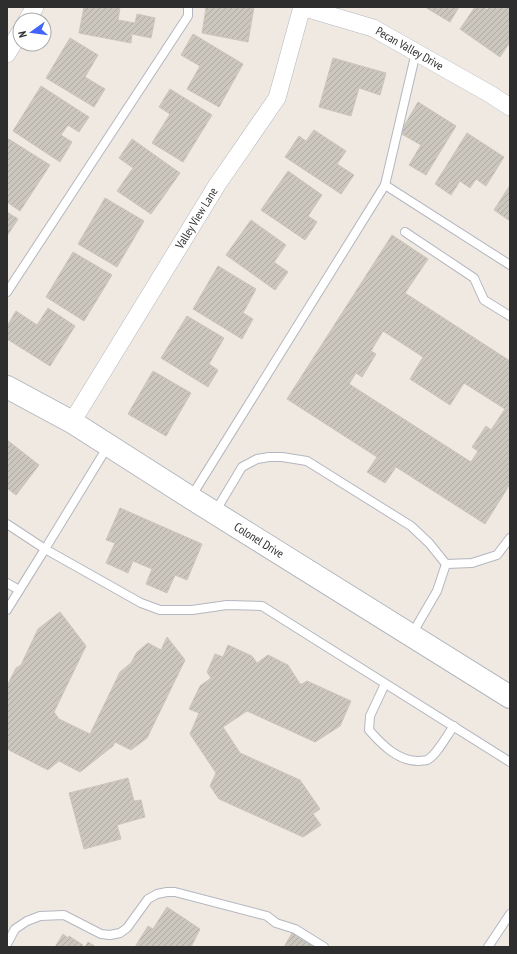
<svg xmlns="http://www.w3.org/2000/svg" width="517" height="954" viewBox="0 0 517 954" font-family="'PT Sans Narrow',sans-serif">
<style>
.building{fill:url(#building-hatch);stroke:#cbc5ba;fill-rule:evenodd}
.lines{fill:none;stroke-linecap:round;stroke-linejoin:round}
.lane-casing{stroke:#b4b7c1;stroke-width:10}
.street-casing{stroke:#b4b7c1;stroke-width:18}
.secondary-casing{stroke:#b4b7c1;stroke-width:24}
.lane{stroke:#fff;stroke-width:8}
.street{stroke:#fff;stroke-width:17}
.secondary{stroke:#fff;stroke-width:22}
.labels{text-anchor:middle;stroke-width:4;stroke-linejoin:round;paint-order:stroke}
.street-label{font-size:12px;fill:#2e2e2e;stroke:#fff}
</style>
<defs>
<pattern id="building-hatch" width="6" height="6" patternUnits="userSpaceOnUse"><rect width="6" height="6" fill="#cbc7bf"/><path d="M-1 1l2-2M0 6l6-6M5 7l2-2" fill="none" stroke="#afaba4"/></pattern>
</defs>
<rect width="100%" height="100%" fill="#efe9e1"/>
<g class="building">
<path d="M 84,7 L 120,7 L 118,20 L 135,23 L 137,14 L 155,18 L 151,38 L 132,34 L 131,43 L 79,33 Z"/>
<path d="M 199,7 L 254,7 L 248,42 L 202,33 L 206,8 Z"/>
<path d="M 425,7 L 459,7 L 450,22 Z"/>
<path d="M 475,7 L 484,7 L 487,10 L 489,7 L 510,7 L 510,42 L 500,57 L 460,29 Z"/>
<path d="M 193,34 L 243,64 L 219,107 L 187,89 L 200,66 L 181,55 Z"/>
<path d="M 70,38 L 98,55 L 85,77 L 105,89 L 94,107 L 46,78 Z"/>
<path d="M 333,58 L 386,73 L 380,95 L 359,88 L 351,116 L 319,107 Z"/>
<path d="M 41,86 L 89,117 L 79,132 L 68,125 L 61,135 L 72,142 L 60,162 L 13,131 Z"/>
<path d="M 170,89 L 212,115 L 183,162 L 152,143 L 170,114 L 159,107 Z"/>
<path d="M 418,102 L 456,126 L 426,175 L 409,165 L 421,145 L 400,133 Z"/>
<path d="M 314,130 L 346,151 L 337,164 L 354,175 L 341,194 L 285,157 L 299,136 L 306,141 Z"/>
<path d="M 467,133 L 504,157 L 486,186 L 476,179 L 470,188 L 460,181 L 451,195 L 435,184 Z"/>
<path d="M 7,138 L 50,165 L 20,211 L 7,202 Z"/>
<path d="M 132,139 L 180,173 L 151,214 L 117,191 L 133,168 L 119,158 Z"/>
<path d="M 288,171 L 322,195 L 308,216 L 317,222 L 305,240 L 261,210 Z"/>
<path d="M 510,185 L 510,221 L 494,210 Z"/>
<path d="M 105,198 L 144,221 L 117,267 L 78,244 Z"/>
<path d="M 7,212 L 18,219 L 7,236 Z"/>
<path d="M 251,220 L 286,245 L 274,262 L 288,272 L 275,290 L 226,255 Z"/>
<path d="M 392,235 L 428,259 L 405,293 L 510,361 L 510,484 L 485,524 L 396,467 L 385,483 L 367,472 L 377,457 L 287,399 ZM 383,331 L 423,357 L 410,379 L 450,405 L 464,383 L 505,409 L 491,430 L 486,426 L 472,447 L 478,451 L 471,462 L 349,384 L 356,373 L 362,377 L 376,354 L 371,351 Z"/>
<path d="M 73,252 L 112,275 L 84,321 L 46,297 Z"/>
<path d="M 218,266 L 256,289 L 243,313 L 253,319 L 242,339 L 193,309 Z"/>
<path d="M 48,308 L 75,326 L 50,366 L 7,339 L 7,326 L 16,311 L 37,325 Z"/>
<path d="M 187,316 L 224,338 L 209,364 L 218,370 L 208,387 L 161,358 Z"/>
<path d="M 153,371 L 191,393 L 166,436 L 128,414 Z"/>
<path d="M 7,440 L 39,465 L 16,495 L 7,488 Z"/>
<path d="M 120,508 L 202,544 L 187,580 L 175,575 L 167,593 L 146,584 L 152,569 L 133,561 L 128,573 L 106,563 L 115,543 L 106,540 Z"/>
<path d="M 60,612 L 86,646 L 54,712 L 59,719 L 90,734 L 120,672 L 131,663 L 137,652 L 148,643 L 161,650 L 167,637 L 185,660 L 147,738 L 131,750 L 115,742 L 113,746 L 80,772 L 59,761 L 48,770 L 7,749 L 7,686 L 16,668 L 21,665 L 38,629 Z"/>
<path d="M 228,645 L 252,656 L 257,663 L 268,655 L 288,665 L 300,684 L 302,684 L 307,681 L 351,701 L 340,726 L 315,742 L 247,711 L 223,727 L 240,753 L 300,780 L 320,809 L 313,814 L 321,825 L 303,837 L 219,799 L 210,786 L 216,773 L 190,734 L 199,713 L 189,709 L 200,686 L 211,678 L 207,672 L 215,654 L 223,657 Z"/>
<path d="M 128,778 L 134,801 L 141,800 L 145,817 L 117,825 L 121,839 L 84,849 L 69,793 Z"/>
<path d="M 167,907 L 200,929 L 191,947 L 135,947 L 148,926 L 153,929 Z"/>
<path d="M 292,933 L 312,945 L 310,947 L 284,947 Z"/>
<path d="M 63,934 L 68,938 L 69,936 L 83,945 L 82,947 L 55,947 Z"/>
<path d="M 88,942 L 96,947 L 85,947 Z"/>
</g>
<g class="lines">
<g class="lane-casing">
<g id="lane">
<path d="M 385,185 L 510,265"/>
<path d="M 405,232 L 474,278 L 484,300 L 510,316"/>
<path d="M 7,292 L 188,16 L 188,7"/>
<path d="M 191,497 L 385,185 L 416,52"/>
<path d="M 215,512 L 242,467 L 257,459 L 269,457 L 282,457 L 307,461 L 411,526 L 429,543 L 446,564 L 437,591 L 412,634"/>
<path d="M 7,524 L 45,549 L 108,446"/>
<path d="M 446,564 L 472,563 L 497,555 L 510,538"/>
<path d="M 7,583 L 19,590"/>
<path d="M 7,610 L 45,549 L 141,603 L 160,610 L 192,610 L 227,605 L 262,606 L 510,762"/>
<path d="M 385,684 L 370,716 L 369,730 C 382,745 399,762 420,761 C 422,760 425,761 427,760 C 436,756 447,735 454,726"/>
<path d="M 7,944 L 15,929 L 27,921 L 40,916 L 64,915 L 101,934 L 110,935 L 120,933 L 127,928 L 148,899 L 157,894 L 167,892 L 175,892 L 267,916 L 276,923 L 295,929 L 324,947"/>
<path d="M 488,947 L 510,914"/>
</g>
</g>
<g class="street-casing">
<g id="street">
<path id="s1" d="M 302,7 L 373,28 L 490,94 L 510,107"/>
<path d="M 27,20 L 35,7"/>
<path d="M 7,54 L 20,32"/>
<path id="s2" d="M 72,422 L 217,185 L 277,98 L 302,7"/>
</g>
</g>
<g class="secondary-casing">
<g id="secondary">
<path id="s3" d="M 7,387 L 72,422 L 191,498 L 510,697"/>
</g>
</g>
<use href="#lane" class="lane"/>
<use href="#street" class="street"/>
<use href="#secondary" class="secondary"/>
</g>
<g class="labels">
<g class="street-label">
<text dy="4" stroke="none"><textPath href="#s1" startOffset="116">Pecan Valley Drive</textPath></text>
<text dy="4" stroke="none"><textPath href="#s2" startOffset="239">Valley View Lane</textPath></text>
<text dy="4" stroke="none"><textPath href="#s3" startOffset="295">Colonel Drive</textPath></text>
</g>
</g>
<rect width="517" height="954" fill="none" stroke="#2e2e2e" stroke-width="16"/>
<g transform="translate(32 32) rotate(256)"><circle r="19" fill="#ffffff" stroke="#ababab"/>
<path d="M0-3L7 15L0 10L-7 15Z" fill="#4264fb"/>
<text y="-6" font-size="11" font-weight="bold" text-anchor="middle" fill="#2e2e2e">N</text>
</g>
</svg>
